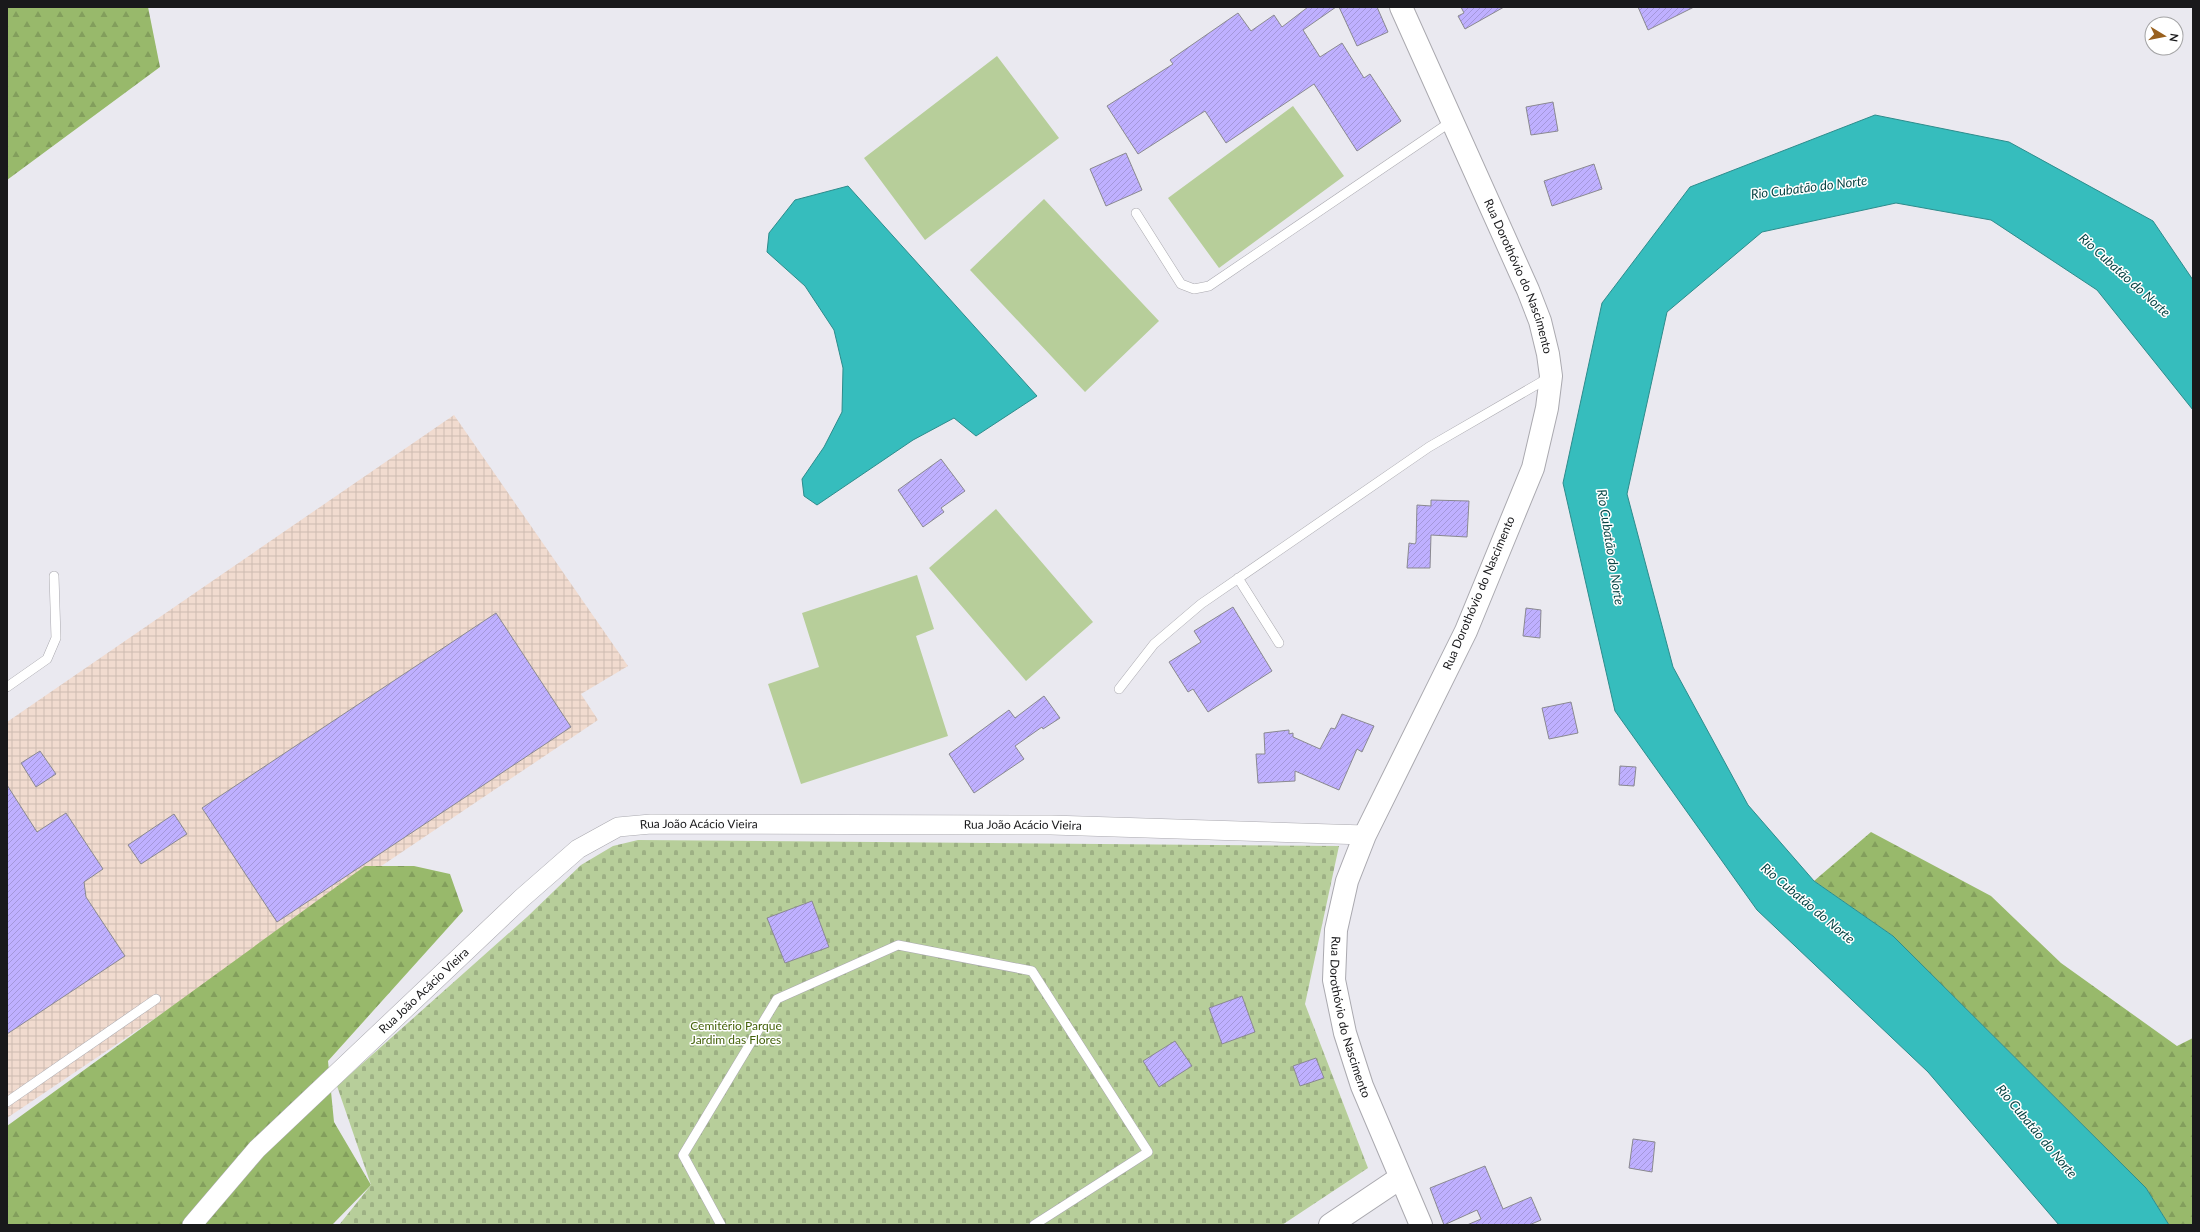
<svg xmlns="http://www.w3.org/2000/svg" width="2200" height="1232" font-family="Lato,sans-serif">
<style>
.industrial{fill:url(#industrial-grid)}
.forest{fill:url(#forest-firs)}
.cemetery{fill:url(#cemetery-stones)}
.pitch{fill:#b7ce9a}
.water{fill:#36bdbd;stroke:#2d8c8c}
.building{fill:url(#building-hatch);stroke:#8a8990}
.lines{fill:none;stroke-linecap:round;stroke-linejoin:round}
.service-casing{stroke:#aaa9af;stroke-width:10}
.minor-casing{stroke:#aaa9af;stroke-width:20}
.tertiary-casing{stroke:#aaa9af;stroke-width:24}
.service{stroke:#fff;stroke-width:9}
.minor{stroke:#fff;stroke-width:19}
.tertiary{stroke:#fff;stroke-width:22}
.labels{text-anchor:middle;stroke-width:3;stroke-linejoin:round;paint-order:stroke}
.street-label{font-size:12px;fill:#19191b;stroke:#fff}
.park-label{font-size:12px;fill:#45630c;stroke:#fff}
.water-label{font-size:13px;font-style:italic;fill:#074444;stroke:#fff}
</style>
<defs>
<pattern id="industrial-grid" width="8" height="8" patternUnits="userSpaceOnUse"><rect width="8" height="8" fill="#f1dbcf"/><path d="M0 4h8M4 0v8" fill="none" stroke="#cebbb1"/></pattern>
<pattern id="forest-firs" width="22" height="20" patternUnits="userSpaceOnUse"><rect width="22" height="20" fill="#98b96b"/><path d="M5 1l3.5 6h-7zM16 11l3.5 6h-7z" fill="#829e5c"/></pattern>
<pattern id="cemetery-stones" width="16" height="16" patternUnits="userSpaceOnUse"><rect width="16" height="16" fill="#b7ce9a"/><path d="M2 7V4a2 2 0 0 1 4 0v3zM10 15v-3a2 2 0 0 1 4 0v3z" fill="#9db084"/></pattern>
<pattern id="building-hatch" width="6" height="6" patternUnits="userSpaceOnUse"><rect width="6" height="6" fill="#bfb0ff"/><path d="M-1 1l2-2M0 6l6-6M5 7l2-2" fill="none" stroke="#a497da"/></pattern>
</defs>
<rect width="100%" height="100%" fill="#eae9f0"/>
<!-- industrial -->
<path class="industrial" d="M454 415 628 666 581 694 598 720 7 1118V722Z"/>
<!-- forest -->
<path class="forest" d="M8 7H148L160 67 7 180Z
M1871 832 1991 896 2061 963 2177 1046 2193 1038V1225H2169L2146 1188 1893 936 1814 881Z
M365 866H414L450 874 463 911 328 1061 334 1122 371 1185 332 1225H7V1126Z"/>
<!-- cemetery -->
<path class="cemetery" d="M638 840 1339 846 1305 1004 1368 1168 1282 1225H339L371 1185 337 1086 527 917 581 865 613 846Z"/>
<!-- pitch -->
<path class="pitch" d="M997 56 1059 138 925 240 864 158Z
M1293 106 1344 176 1219 268 1168 198Z
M1044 199 1159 321 1085 392 970 270Z
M996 509 1093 622 1026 681 929 568Z
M917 575 934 629 916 636 948 736 801 784 768 684 819 667 802 613Z"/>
<!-- water -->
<path class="water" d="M1875 115 2009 142 2153 221 2193 280V410L2097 290 1991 220 1896 203 1762 232 1667 312 1627 494 1673 667 1748 805 1814 881 1893 936 2146 1188 2169 1225H2059L1928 1072 1757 910 1615 711 1563 483 1602 303 1690 187Z
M848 186 1037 396 976 436 954 418 913 440 817 505 804 496 802 479 824 447 842 412 843 368 834 330 805 286 767 252 769 233 795 200Z"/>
<!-- building -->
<path class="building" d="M1308 7H1336L1303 30 1320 57 1342 43 1364 78 1370 74 1401 121 1357 151 1314 84 1226 143 1205 111 1138 154 1107 106 1173 64 1170 60 1238 13 1251 31 1274 15 1282 27Z
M1339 7H1377L1388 32 1357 46Z
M1461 7H1504L1465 29 1458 16 1464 13Z
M1638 7H1694L1648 30Z
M1553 102 1558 131 1531 135 1526 107Z
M1126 153 1142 190 1106 206 1090 169Z
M1594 164 1602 189 1552 206 1544 181Z
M941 459 965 491 941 508 944 512 923 527 898 490Z
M1431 500 1469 501 1467 537 1431 535 1430 568H1407L1409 543 1415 544 1416 542 1417 505 1431 506Z
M1233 607 1272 671 1208 712 1193 689 1188 692 1169 662 1201 642 1194 631Z
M1526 608 1541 610 1540 638 1523 636Z
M496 613 571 727 277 922 202 808Z
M1044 696 1060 718 1043 729 1042 727 1015 746 1024 759 974 793 949 754 1009 710 1015 718Z
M1571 702 1578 733 1549 739 1542 708Z
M1342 714 1374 726 1362 752 1357 749 1339 790 1295 771V781L1258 783 1256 754H1265L1264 733 1289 730V734L1293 733V737L1320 749 1331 728 1335 729Z
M40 751 56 774 36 787 21 763Z
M1620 766 1636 767 1634 786 1619 785Z
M7 785 37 832 66 813 103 869 84 882 86 897 125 956 7 1034Z
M174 814 187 834 141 864 128 845Z
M812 901 829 947 785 963 767 918Z
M1242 996 1255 1032 1222 1044 1209 1008Z
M1175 1041 1192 1066 1159 1087 1143 1061Z
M1316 1058 1324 1078 1300 1086 1293 1066Z
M1633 1139 1655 1142 1652 1172 1629 1168Z
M1485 1166 1503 1209 1531 1197 1541 1220 1529 1225H1467L1481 1219 1477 1210 1444 1225 1430 1188Z"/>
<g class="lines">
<!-- service casing -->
<g class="service-casing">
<path id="service" d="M1136 213 1181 284 1194 289 1209 286 1452 121
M1238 578 1279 643
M7 687 47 659 56 638 54 576
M1119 689 1154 644 1201 604 1429 447 1550 377
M7 1102 156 999
M721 1225 683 1155 777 999 898 945 1032 971 1148 1152 1034 1225"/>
</g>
<!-- minor casing -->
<g class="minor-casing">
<g id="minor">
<path id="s1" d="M192 1225 257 1149 522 898 578 849 618 827 651 824 1051 825 1365 835"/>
</g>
</g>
<!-- tertiary casing -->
<g class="tertiary-casing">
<g id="tertiary">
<path id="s2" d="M1401 7 1528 290 1540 321 1548 354 1551 376 1547 408 1533 468 1466 631 1365 835 1347 881 1336 930 1334 980 1345 1033 1362 1086 1421 1225"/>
<path d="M1330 1225 1400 1178"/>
</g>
</g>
<!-- service -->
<use href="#service" class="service"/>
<!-- minor -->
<use href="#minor" class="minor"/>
<!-- tertiary -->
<use href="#tertiary" class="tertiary"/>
</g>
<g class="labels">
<!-- street labels -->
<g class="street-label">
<text dy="4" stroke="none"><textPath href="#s2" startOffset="294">Rua Dorothóvio do Nascimento</textPath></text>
<text transform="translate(1479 593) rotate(-67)" y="4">Rua Dorothóvio do Nascimento</text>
<text dy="4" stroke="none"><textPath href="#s1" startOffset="666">Rua João Acácio Vieira</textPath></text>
<text dy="4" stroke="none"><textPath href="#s1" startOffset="990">Rua João Acácio Vieira</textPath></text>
<text dy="4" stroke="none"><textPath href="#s1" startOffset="330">Rua João Acácio Vieira</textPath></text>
<text dy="4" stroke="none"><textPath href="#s2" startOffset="1086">Rua Dorothóvio do Nascimento</textPath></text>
</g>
<!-- park labels -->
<g class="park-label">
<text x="736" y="1030">Cemitério Parque<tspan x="736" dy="14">Jardim das Flores</tspan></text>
</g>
<!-- water labels -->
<g class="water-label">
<text transform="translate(1809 187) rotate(-7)" y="5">Rio Cubatão do Norte</text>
<text transform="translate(2125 275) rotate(42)" y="5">Rio Cubatão do Norte</text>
<text transform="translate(1611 547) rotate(81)" y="5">Rio Cubatão do Norte</text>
<text transform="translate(1808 903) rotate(40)" y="5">Rio Cubatão do Norte</text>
<text transform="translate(2037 1131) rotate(50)" y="5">Rio Cubatão do Norte</text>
</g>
</g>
<!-- border -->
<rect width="2200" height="1232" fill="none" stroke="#19191b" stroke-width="16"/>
<!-- north arrow -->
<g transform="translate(2164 36) rotate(100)"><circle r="19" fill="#ffffff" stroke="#a3a3a4"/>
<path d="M0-3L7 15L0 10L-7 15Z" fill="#99601d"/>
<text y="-6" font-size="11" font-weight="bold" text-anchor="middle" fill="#19191b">N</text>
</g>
</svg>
